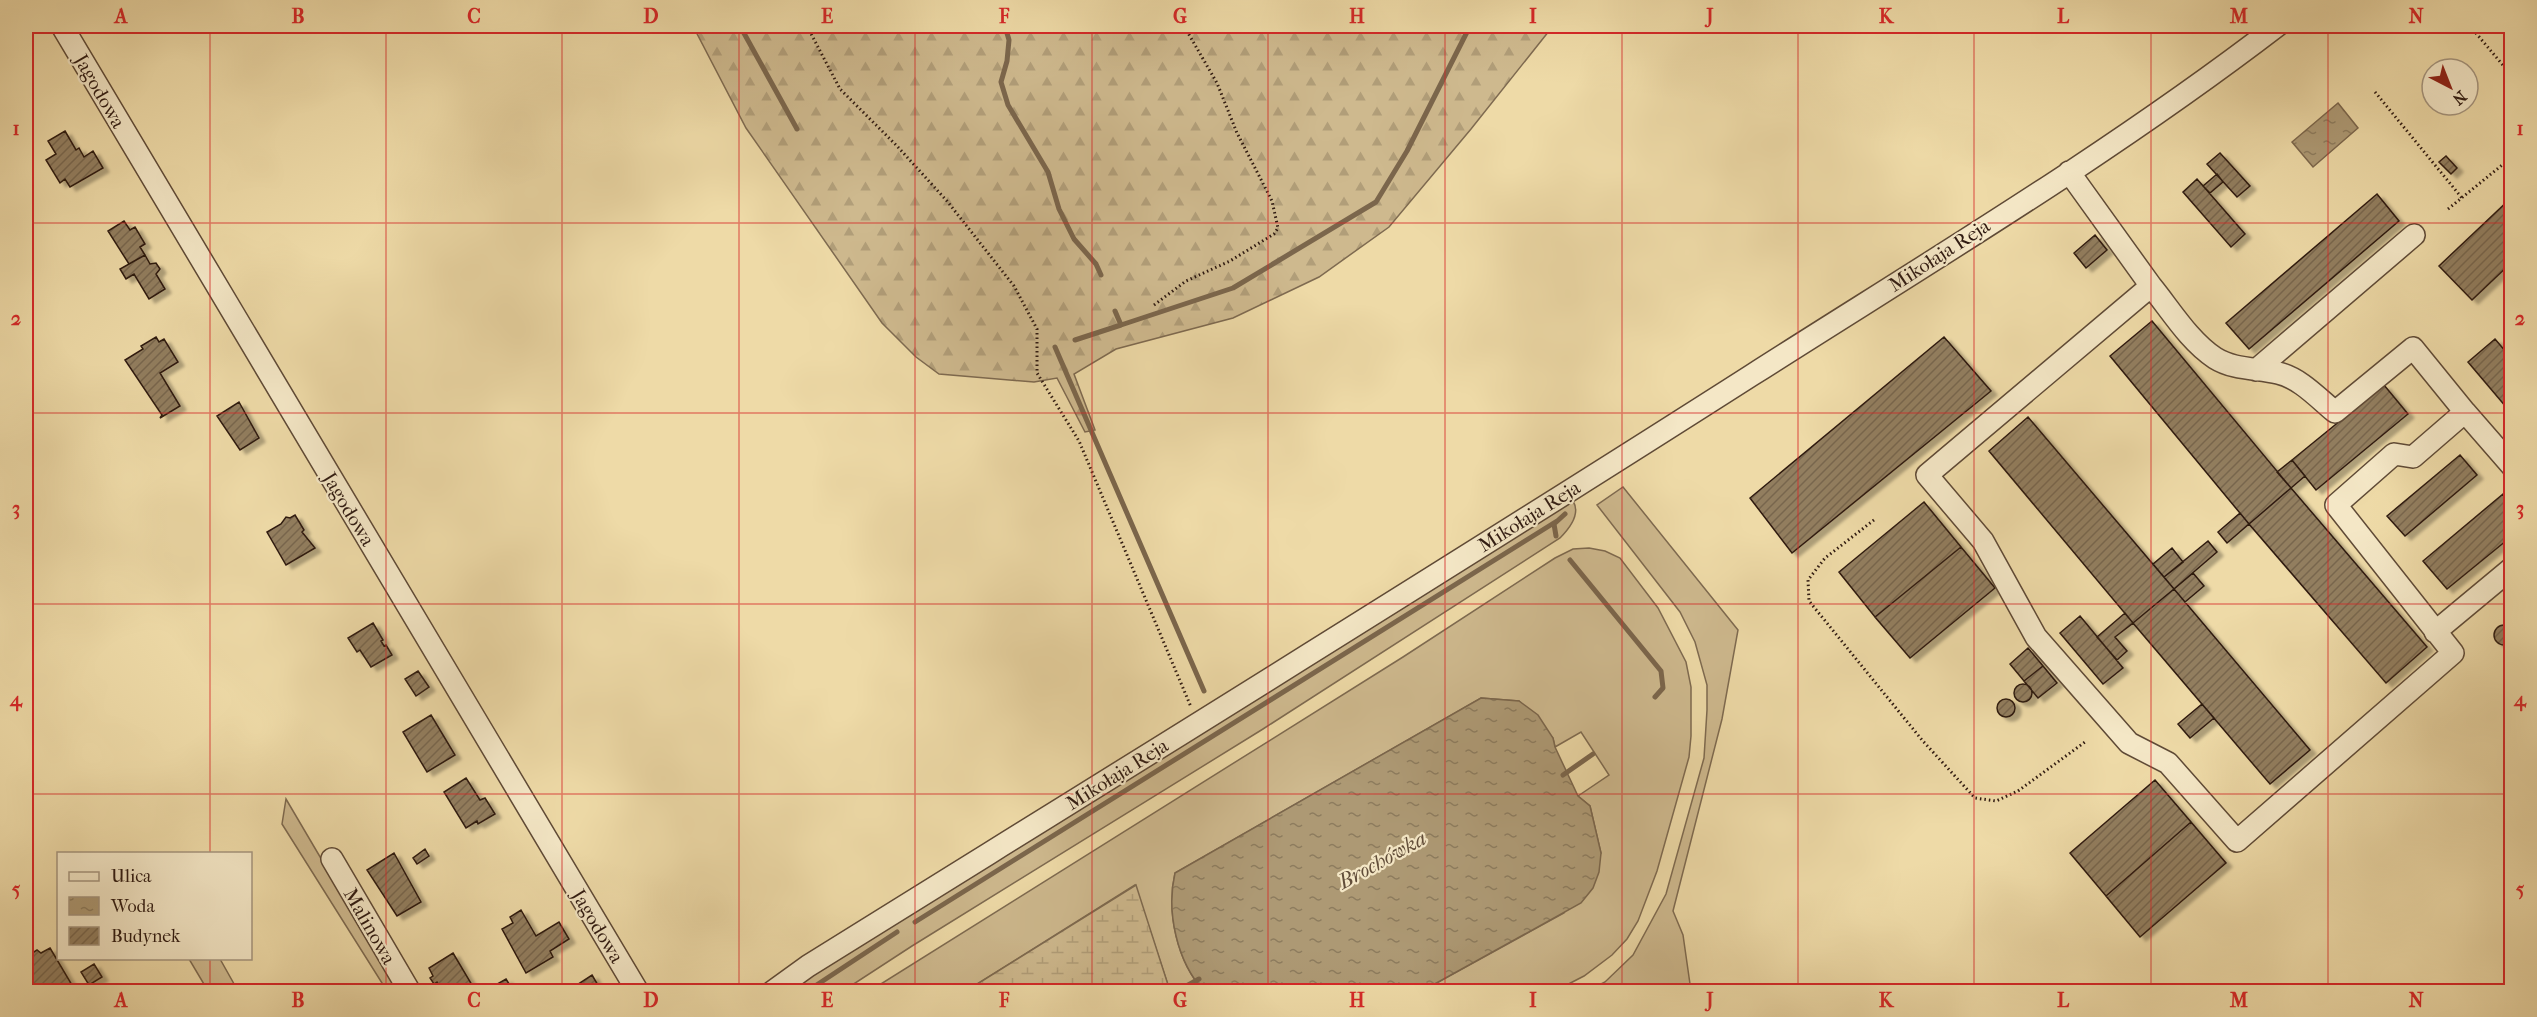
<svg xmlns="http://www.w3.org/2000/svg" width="2537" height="1017" font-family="'IM FELL French Canon',serif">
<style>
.grass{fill:#ceb98e;stroke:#7e6a50;stroke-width:1.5}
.forest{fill:url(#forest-firs);stroke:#7e6a50;stroke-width:1.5}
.wetland{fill:url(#wetland-marsh);stroke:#7e6a50;stroke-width:1.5}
.water{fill:url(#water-ripples);stroke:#7b664c;stroke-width:1.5}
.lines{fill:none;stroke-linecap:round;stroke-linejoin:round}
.stream{stroke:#7b664c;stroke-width:5}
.building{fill:url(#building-hatch);stroke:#2f1a11;stroke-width:1.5;filter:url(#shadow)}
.minor-casing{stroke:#5f4a36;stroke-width:24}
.path{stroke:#2f1a11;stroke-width:3;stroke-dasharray:1.5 3;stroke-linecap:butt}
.minor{stroke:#f4e7c6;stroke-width:21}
.grid{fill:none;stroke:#d62828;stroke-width:1.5;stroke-opacity:0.55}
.labels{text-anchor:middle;stroke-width:4.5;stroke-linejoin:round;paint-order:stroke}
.street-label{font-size:20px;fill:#2f1a11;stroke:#f4e7c6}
.water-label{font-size:21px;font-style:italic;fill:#614d39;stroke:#f4e7c6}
.neatline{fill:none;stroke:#d62828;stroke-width:2}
.grid-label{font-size:20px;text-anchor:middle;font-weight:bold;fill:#d62828}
</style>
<defs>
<pattern id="forest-firs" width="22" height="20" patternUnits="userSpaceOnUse" patternTransform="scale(1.5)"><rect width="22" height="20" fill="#ceb98e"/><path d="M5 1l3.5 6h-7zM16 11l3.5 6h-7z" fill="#b19e79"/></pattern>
<pattern id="wetland-marsh" width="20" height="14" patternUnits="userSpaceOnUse" patternTransform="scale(1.5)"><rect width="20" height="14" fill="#ceb98e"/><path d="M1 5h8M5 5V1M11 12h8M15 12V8" fill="none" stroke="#b19e79"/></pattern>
<pattern id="water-ripples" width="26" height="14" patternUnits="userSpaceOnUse" patternTransform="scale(1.5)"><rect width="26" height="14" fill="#ad9974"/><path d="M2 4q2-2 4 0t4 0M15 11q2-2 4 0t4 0" fill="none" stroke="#8d7c5e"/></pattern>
<pattern id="building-hatch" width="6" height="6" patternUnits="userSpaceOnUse" patternTransform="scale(1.5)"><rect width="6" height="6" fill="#927e5f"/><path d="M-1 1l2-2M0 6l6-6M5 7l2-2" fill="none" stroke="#78664d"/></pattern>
<filter id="shadow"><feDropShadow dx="6" dy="4" stdDeviation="1.5" flood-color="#0004"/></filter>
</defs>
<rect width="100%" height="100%" fill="#eedaa7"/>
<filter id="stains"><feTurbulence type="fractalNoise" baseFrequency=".00333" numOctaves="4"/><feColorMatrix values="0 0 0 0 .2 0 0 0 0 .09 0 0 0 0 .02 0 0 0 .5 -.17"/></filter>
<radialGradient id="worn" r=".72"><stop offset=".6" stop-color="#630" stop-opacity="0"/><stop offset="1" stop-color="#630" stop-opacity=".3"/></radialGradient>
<!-- grass -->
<path class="grass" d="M1623 487 1738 630 1722 719 1673 911 1683 935 1691 991H1587L1605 982 1633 955 1666 894 1704 758 1707 710V685L1695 642 1680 612 1597 505Z
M1573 501C1581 514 1569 529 1560 538L1263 729 912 946 843 991 786 992Z
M1589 548 1605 551 1620 558 1658 608 1686 662 1691 687V736L1689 757 1657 871 1638 921 1627 939 1612 955 1584 976 1555 991H1422L1564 913 1601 853 1590 806 1578 796 1609 775 1581 732 1555 747 1553 738 1519 701 1481 698 1175 873C1166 912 1177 962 1204 991H1170L1135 885 966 991 868 992 1403 657 1555 558 1573 549Z
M286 799 399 991H387L282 824Z
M189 959H220L238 991H208Z"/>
<!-- forest -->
<path class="forest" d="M693 26H1553L1471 129 1389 227 1319 277 1233 318 1116 349 1074 374 1095 430 1085 432 1057 378 1034 382 939 374 916 357 882 323 746 128Z"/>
<!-- wetland -->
<path class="wetland" d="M1136 885 1170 991H966Z"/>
<!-- water -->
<path class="water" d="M2338 103 2358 128 2313 167 2292 142Z
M1481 698 1519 701 1538 715 1553 738 1555 747 1578 796 1590 806 1601 853 1599 872 1593 888 1581 903 1422 991H1204C1177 962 1166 912 1175 873Z"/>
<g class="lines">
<!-- stream -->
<path class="stream" d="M740 26 797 129
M1005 26 1009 40 1007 61 1001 82 1008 105 1048 172 1059 209 1074 239 1096 264 1101 275
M1121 325 1233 288 1376 202 1407 151 1470 26
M1075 340 1121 325 1115 311
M1055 347 1204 691
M1556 536 1554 524 1565 514
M1570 560 1661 671 1663 688 1655 697
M1563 775 1593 754
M915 922 1557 521
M1181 989 1199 979
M806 992 897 932"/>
</g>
<!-- building -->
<path class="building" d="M65 131 76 150 79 148 84 157 93 151 103 168 70 187 65 179 60 183 46 160 56 154 48 141Z
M2220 153 2250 186 2237 197 2207 164Z
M2446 156 2457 168 2451 174 2439 162Z
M2217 174 2223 182 2210 193 2203 186Z
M2197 179 2245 234 2231 247 2183 192Z
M2377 194 2399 221 2249 349 2226 323Z
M2512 197V262L2472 300 2439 266Z
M124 221 130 230 135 227 145 244 140 247 145 255 129 264 108 231Z
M2095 235 2107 250 2086 268 2074 253Z
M145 255 150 264 156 263 160 269 156 274 165 289 149 299 134 274 126 279 120 269Z
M2152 321 2291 488 2249 524 2110 356Z
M156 337 159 342 164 339 178 362 160 373 180 406 160 418 162 415 125 360 143 349 141 346Z
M1944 337 1991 391 1792 553 1750 498Z
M2495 339 2512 359V414L2468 362Z
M2384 385 2408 414 2316 490 2292 460Z
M239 402 259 438 240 450 217 416Z
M2028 417 2174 589 2133 623 1989 451Z
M2460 455 2477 475 2405 536 2387 516Z
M2292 460 2305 476 2291 488 2277 472Z
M2291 488 2427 647 2386 683 2249 524Z
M2503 494 2512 505V536L2447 589 2423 561Z
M1924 502 1961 547 1875 617 1839 572Z
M2240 513 2249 524 2227 543 2218 532Z
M295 515 304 530 302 532 315 548 286 565 267 532 281 524 286 517 290 518Z
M2208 541 2217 552 2174 589 2164 577Z
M1961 547 1995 588 1910 658 1875 617Z
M2172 548 2183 562 2164 577 2153 564Z
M2193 573 2204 586 2185 602 2174 589Z
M2174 589 2310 750 2270 784 2133 623Z
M2125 613 2133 623 2115 637 2127 651 2117 660 2097 637Z
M2080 616 2123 668 2103 684 2060 633Z
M373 623 383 640 381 641 384 646 386 645 392 655 371 667 360 650 357 652 348 638Z
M2494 635a10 10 0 1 1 20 0a10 10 0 1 1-20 0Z
M2028 648 2043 666 2024 681 2010 664Z
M2043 666 2057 683 2038 698 2024 681Z
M418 671 429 687 416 696 405 679Z
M2014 693a9 9 0 1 1 18 0a9 9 0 1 1-18 0Z
M1997 708a9 9 0 1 1 18 0a9 9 0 1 1-18 0Z
M2202 704 2214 718 2190 738 2178 724Z
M431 715 455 755 427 772 403 732Z
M466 778 480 800 485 798 495 814 478 824 477 821 466 828 444 792Z
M2155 780 2191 822 2106 896 2070 853Z
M2191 822 2226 863 2140 937 2106 896Z
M425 849 429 856 417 864 413 858Z
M394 853 421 902 397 916 367 870Z
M521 910 536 936 559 922 569 939 550 951 553 957 526 973 502 929 513 923 510 917Z
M50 948 72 985 62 992H26L34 986 26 972V963L30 960 29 955 37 950 41 953Z
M453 953 475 990 442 992 437 982 434 984 430 978 433 976 429 968Z
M94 964 102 977 89 985 81 972Z
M592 975 602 992H566Z
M506 979 514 992H495L492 987Z"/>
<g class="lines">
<!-- minor casing -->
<g class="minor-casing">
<path id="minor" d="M62 26 638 992
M2069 172 2151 286
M2256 370 2414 235
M2465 412 2413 348 2335 412C2318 398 2300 378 2278 373 2258 368 2234 370 2215 358 2189 341 2170 309 2151 286L1927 475 1983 541 2036 637 2129 743 2168 763 2237 841 2453 653 2336 505 2394 454 2413 457 2465 412 2512 466
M2435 632 2512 568
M332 859 410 992
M772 992 808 966C1123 770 1439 575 1752 375 1929 262 2110 154 2277 26"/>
</g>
<!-- path -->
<path class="path" d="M807 26 840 89 897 146 947 201 1014 286 1037 329V373L1079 441 1191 707
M2470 26 2512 76
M2296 32 2304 26
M2375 92 2462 198
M2448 209 2512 157
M1154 305 1186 281 1230 261 1274 234 1278 228 1272 201 1237 133 1217 83 1184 26
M1874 520 1825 558 1808 580 1809 601 1922 740 1975 798 1996 801 2018 791 2085 742"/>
<!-- minor -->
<use href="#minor" class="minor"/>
</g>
<!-- grid -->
<path class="grid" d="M210 26V854M386 26V992M562 26V992M739 26V992M915 26V992M1092 26V992M1268 26V992M1445 26V992M1622 26V992M1798 26V992M1974 26V992M2151 26V992M2328 26V992M26 223H2512M26 413H2512M26 604H2512M26 794H2512M210 958V992"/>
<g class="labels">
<!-- street labels -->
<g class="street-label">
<text transform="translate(100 91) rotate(60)" y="7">Jagodowa</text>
<text transform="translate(1939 255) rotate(-33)" y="7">Mikołaja Reja</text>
<text transform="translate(349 509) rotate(59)" y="7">Jagodowa</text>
<text transform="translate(1529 516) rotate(-32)" y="7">Mikołaja Reja</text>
<text transform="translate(1117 774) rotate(-32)" y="7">Mikołaja Reja</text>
<text transform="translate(370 926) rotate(60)" y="7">Malinowa</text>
<text transform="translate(598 926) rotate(59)" y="7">Jagodowa</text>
</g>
<!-- water labels -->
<g class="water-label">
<text transform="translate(1382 860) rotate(-29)" y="7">Brochówka</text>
</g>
</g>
<!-- margin -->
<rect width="2537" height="1017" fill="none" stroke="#eedaa7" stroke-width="66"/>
<!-- legend -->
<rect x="57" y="852" width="195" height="108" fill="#f4e7c6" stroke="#a5957e" stroke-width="1.5"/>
<rect x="69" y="872" width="30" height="9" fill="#f4e7c6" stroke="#a5957e" stroke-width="1.5"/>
<text x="111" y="882" font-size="18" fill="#2f1a11">Ulica</text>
<rect x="69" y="897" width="30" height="18" fill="url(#water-ripples)" stroke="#a5957e" stroke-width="1.5"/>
<text x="111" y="912" font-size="18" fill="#2f1a11">Woda</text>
<rect x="69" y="927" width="30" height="18" fill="url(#building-hatch)" stroke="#a5957e" stroke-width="1.5"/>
<text x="111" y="942" font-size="18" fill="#2f1a11">Budynek</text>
<!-- north arrow -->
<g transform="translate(2450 87) rotate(138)"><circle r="28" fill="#f4e7c6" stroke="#a5957e" stroke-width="1.5"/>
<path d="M0-4.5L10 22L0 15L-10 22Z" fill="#8f2418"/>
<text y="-9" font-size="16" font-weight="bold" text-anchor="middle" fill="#2f1a11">N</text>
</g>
<rect x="33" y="33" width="2471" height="951" class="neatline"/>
<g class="grid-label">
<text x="121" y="23">A</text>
<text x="298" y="23">B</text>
<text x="474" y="23">C</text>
<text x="651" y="23">D</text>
<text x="827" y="23">E</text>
<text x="1004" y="23">F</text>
<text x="1180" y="23">G</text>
<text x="1357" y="23">H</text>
<text x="1533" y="23">I</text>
<text x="1710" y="23">J</text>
<text x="1886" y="23">K</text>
<text x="2063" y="23">L</text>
<text x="2239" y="23">M</text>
<text x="2416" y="23">N</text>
<text x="16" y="135">1</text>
<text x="2520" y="135">1</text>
<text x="16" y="325">2</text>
<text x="2520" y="325">2</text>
<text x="16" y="515">3</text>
<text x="2520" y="515">3</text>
<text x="16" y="706">4</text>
<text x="2520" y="706">4</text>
<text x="16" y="896">5</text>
<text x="2520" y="896">5</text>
<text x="121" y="1007">A</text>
<text x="298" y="1007">B</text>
<text x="474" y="1007">C</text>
<text x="651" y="1007">D</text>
<text x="827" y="1007">E</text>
<text x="1004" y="1007">F</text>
<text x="1180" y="1007">G</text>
<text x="1357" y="1007">H</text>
<text x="1533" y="1007">I</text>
<text x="1710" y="1007">J</text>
<text x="1886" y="1007">K</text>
<text x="2063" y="1007">L</text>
<text x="2239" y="1007">M</text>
<text x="2416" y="1007">N</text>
</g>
<rect width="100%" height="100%" filter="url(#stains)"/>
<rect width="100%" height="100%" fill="url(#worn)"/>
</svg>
